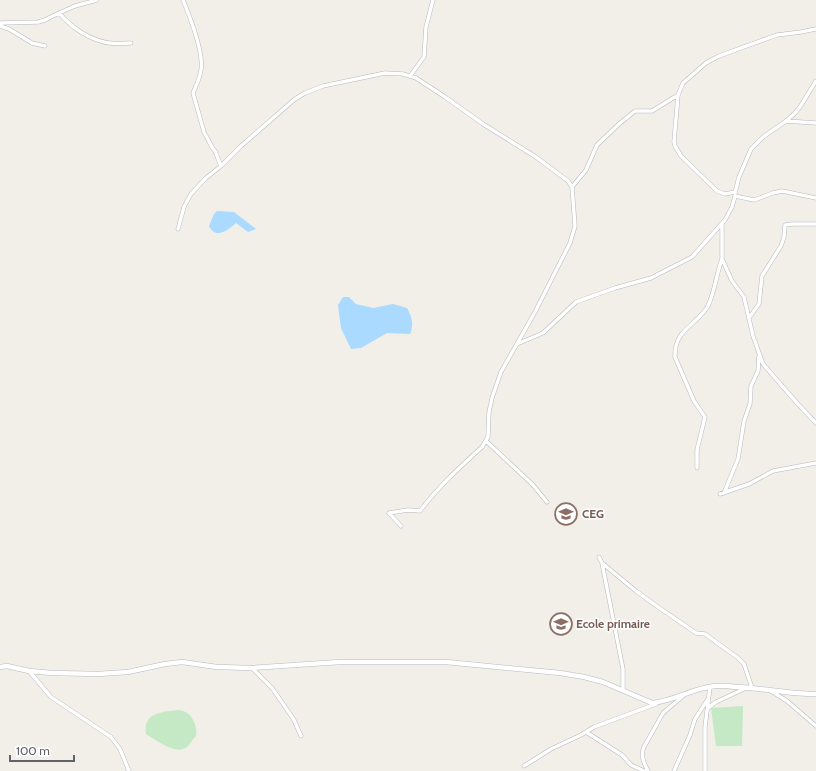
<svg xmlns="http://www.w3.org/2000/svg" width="816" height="771" font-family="Cabin,sans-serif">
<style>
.green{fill:#c5e8c5}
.water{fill:#aadaff}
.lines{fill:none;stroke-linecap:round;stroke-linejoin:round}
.street-casing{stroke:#b5b8bc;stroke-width:4.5}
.secondary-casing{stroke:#b6babf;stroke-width:5.5}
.street{stroke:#fff;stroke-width:3.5}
.secondary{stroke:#fff;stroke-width:4.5}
.labels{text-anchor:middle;stroke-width:3;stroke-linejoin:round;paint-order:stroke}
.education-label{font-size:12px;font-weight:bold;fill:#785e54;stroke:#fff;text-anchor:start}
</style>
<rect width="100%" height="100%" fill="#f1efe8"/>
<!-- green -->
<path class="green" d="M743 706 742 746H716L711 708Z
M179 710C191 711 198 725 196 736 191 740 190 747 183 749 174 753 154 739 146 734 143 712 162 712 179 710Z"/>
<!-- water -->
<path class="water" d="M217 211 234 212 256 229 248 232 236 223C228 230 216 240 209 226L214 214Z
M343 297H349L356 304 373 308 393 304 407 308C412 317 414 325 410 334L387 333 361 348 351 349 341 328 338 305Z"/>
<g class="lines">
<!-- street casing -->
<g class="street-casing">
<path id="street" d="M183 0C190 17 204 52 201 70 200 78 196 86 193 93L204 132 212 147 215 151 221 166
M59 13C71 27 89 40 109 43 116 44 123 43 131 43
M0 23 38 22 45 20 59 13 75 6 97 0
M0 26 9 29 32 43 45 46
M410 76 424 57 426 27 433 0
M786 121 816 123
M572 187 586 170 597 145 619 124 635 111H652L678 95
M735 192 725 194 717 191 681 156 675 146 674 142 678 95 683 83 706 63 719 56 777 35 801 32 816 29
M735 193 739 177 751 149 763 137 786 121 794 114 800 107 816 81
M722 224V259L732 281 744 297 753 336 763 364 797 403 816 423
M178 229 184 207 191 194 206 178 221 166 241 146 295 99 305 93 323 86 385 73 403 74 416 78 445 97 483 124 536 157 568 181 572 187 575 226 570 243 535 312 501 372 492 398 489 412 488 437 482 447C460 467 438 487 420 511L408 510 389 513
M749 318 759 304 762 276 781 246 784 237 785 225 793 224H816
M517 344 543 333 576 302 615 288 651 278 692 257 725 220 732 207 735 196 754 200 773 193 782 191 816 198
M486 441 533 485 547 502
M697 468V450L705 417 694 401 675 357C674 331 693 327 706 309 714 298 716 274 722 259
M724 493 738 459 744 421 750 404 751 386 758 371 759 356
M720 494 749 484 773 471 816 463
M389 513 401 526
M599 557 602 563 623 669V690
M602 563 636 591 658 607 696 633 705 634 738 658 744 664 752 688
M252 668 272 688 288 711 294 720 301 736
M29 671 51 697 111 737 120 749 129 771
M771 691 787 701 816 726
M708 708 716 702 746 688
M586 732 622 755 631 765 644 771
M524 766 551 749 581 735 594 727 656 704
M648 771C644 763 640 756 644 747L663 713 683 696
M674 771 690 735 695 719 708 699
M705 771V727L710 687"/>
</g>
<!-- secondary casing -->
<g class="secondary-casing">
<path id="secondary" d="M0 667 7 666 29 671 52 673 98 674 128 672 165 664 182 662 217 667 252 668 340 662H446L560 673 584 677 603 682 652 703C674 701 693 688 715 686 722 685 729 686 736 687 763 688 789 694 816 694"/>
</g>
<!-- street -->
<use href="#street" class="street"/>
<!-- secondary -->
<use href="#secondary" class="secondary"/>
</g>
<!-- icons -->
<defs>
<g id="school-ring" transform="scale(1.15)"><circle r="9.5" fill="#fff" stroke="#8d6e63" stroke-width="1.5"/><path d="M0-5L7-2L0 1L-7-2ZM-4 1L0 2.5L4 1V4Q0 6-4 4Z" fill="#8d6e63"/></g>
</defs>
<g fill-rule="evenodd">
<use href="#school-ring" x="566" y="514"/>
<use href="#school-ring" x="561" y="624"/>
</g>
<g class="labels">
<!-- education labels -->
<g class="education-label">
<text x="582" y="518">CEG</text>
<text x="576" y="628">Ecole primaire</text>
</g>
</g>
<!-- scale -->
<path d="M10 755v6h64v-6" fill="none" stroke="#5f6368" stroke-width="2"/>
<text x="16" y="755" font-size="12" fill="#5f6368" stroke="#ffffff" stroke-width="3" paint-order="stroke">100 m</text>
</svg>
